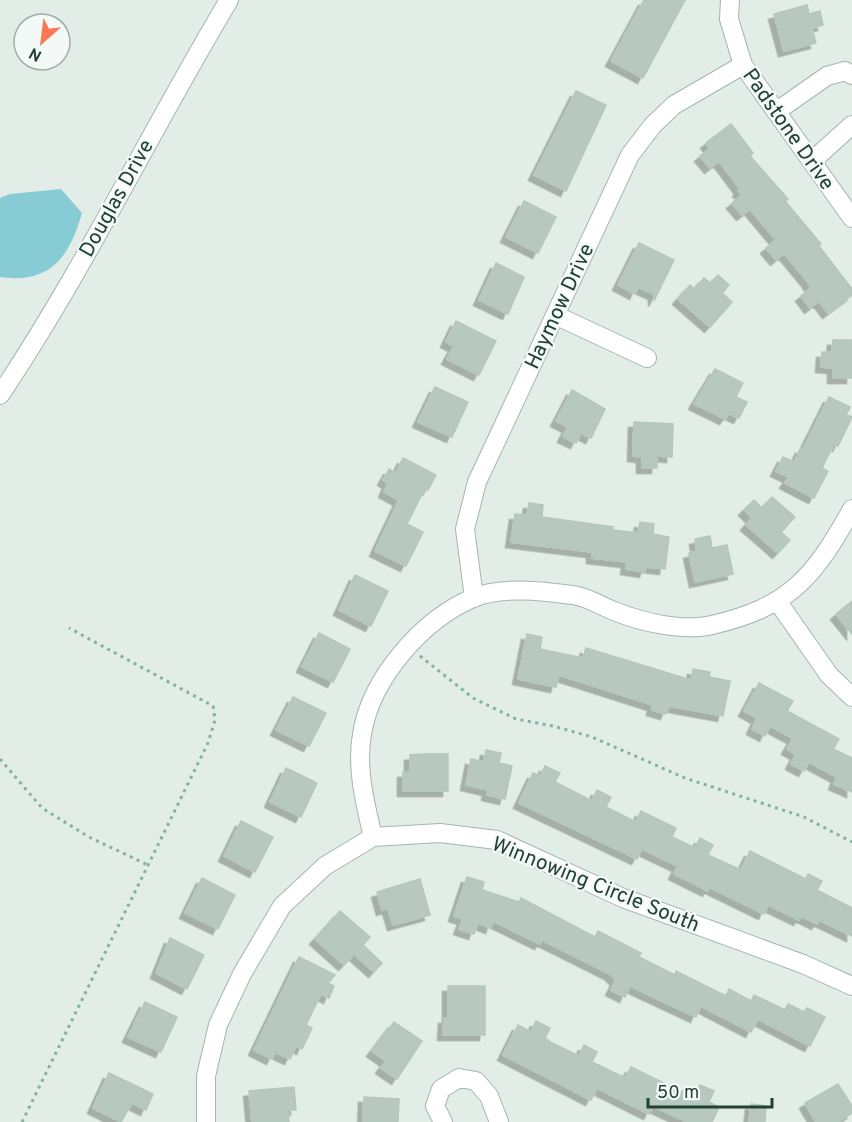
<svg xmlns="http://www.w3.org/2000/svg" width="852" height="1122" font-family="Overpass,sans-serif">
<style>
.water{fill:#87ccd5}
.building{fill:#b7c8c1;stroke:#b4c7bf;stroke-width:1.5;filter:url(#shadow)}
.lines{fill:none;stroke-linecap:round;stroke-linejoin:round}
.minor-casing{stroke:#a4b6af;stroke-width:20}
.path{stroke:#81b3a1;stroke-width:3;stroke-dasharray:3 4.5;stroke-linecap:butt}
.minor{stroke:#fff;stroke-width:18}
.labels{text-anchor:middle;stroke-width:4.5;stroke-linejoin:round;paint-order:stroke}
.street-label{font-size:21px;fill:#214036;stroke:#f3f9f6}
</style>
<defs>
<filter id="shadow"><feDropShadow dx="-5.5" dy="5.5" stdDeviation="0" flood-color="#0004"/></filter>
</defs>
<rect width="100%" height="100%" fill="#e2ede8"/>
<!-- water -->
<path class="water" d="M61 189 82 213C69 258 50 284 0 277V198L10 194Z"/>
<!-- building -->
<path class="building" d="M644 0H685L643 78 611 61Z
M807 5 809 14 820 11 823 25 812 28 816 43 784 51 774 14Z
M576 91 606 105 566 191 534 175Z
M731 124 753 153 750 156 788 199 785 201 821 244 819 246 852 289V295L828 313 819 301 810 308 801 296 811 288 808 282 784 253 776 260 766 248 776 240 750 209 742 215 732 203 742 195 738 191 740 189 719 161 710 168 700 156 710 148 706 143Z
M524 201 556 217 538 253 506 237Z
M639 243 674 260 654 301V294L638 287 635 294 618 285Z
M496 263 524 277 508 314 479 300Z
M718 275 729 285 722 293 732 302 710 327 678 299 690 285 694 289 704 278 710 283Z
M456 321 496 341 479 375 447 359 454 346 446 342Z
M833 340H852V378H833V368L821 367 822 352H832Z
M715 369 743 383 736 397 747 402 739 418 729 413 725 419 694 404Z
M435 387 468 402 452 437 418 422Z
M572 390 605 409 591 438 581 433 576 443 563 437 568 427 556 421Z
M829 397 850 407 846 415 852 417 838 446 834 444 822 468 828 471 814 498 785 483 789 477 776 471 783 457 794 462 801 448 803 449Z
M634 422 673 424 672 457 657 456V468H642V457L633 456Z
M403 458 436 475 428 490 425 488 407 524 423 532 406 566 375 551 399 500 384 492 388 483 383 480 389 469 396 473Z
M772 497 795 517 781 532 790 540 778 553 746 525 752 518 744 510 754 500 762 508Z
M529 503 543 505 542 517 613 527V530L638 533 640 522 654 524 653 534 669 537 665 569 646 567 645 572 626 569 627 562 592 558V552L511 542 515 514 527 515Z
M710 536 712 548 727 545 733 574 695 582 689 553 697 551 695 539Z
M355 575 388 591 371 626 339 610Z
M852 601V634L836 614Z
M319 633 350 649 333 682 302 667Z
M527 634 542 637 540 649 583 658 586 648 691 680 693 669 710 672 709 677 730 681 723 716 669 706 666 714 652 710 653 705 559 675 556 687 518 679Z
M759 683 793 701 787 711 839 739 833 749 852 758V792L834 784 837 777 809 762 804 771 791 764 796 754 787 749 793 738 770 726 765 736 752 729 757 718 744 711Z
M293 697 326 713 309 746 276 730Z
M486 750 501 753 499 763 512 766 505 799 487 795 488 790 466 785 471 759 484 762Z
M423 754H448V791H403V772H410V755Z
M545 766 560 773 555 782 592 801 597 790 611 797 606 807 636 822 641 811 676 828 672 837 695 848 700 838 713 845 708 855 741 870 750 851 806 879 808 874 822 881 817 890 852 908V936L819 920 817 924 801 916 799 920 768 905 764 914 709 887 708 891 674 874 678 866 642 849 637 859 519 803 533 773 540 776Z
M286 768 317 783 301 817 270 802Z
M241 821 273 837 255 872 224 856Z
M467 877 484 882 482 890 519 902 521 898 595 937 598 931 641 953 639 957 675 975 676 971 726 996 729 989 751 1001 754 995 785 1010 788 1004 804 1012 807 1008 825 1017 810 1046 758 1019 751 1032 701 1006 696 1017 630 986 625 997 611 990 616 980 610 974 542 940 540 944 493 921 491 928 478 923 474 934 459 929 463 919 454 916Z
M202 878 235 895 218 929 185 913Z
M420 879 430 915 393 925 388 908 382 910 377 892Z
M340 911 370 937 363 945 382 963 374 972 354 954 344 965 315 939Z
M170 938 204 955 187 989 156 973Z
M299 957 335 975 328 983 334 986 329 998 321 994 306 1025 312 1028 302 1049 296 1046 290 1059 275 1052 272 1059 254 1050Z
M448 986H485V1035H443L444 1018H448Z
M145 1002 177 1017 161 1052 128 1037Z
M536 1021 550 1028 545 1038 552 1043 579 1056 584 1045 597 1052 592 1062 625 1078 631 1067 682 1092 683 1090 695 1096 700 1085 714 1091 709 1102 719 1107 712 1122H687L653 1106 649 1114 597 1088 591 1100 503 1055 518 1025 531 1032Z
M394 1022 422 1041 397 1079 381 1068 386 1061 372 1051Z
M109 1073 153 1094 146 1110 132 1103 121 1122 93 1108Z
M838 1084 852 1106V1113L838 1122H816L805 1103Z
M294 1087 296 1110H288L289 1122H252L249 1091Z
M364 1097 399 1099 398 1122H363Z
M751 1104 766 1106 765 1122H749Z"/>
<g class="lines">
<!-- minor casing -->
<g class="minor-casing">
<path id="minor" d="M730 0 729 19 743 65 852 218
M777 111 827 76 845 71 852 75
M812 161 852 125
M555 315 647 358
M0 395C85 268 151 130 229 0
M474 598 465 529 477 482 630 155 653 125 674 105 743 65
M778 602 829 675 852 697
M373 837C365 803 356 768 362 734 371 678 422 620 473 598 502 586 542 591 572 595 586 596 601 606 614 611 641 622 683 632 712 625 790 607 814 577 852 509
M206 1122V1076L218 1025 242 974 282 906 325 866 373 837 440 833 497 840 623 898 803 964 852 986
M443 1122 435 1106 441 1089 459 1078 476 1081 489 1096 499 1122"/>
</g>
<!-- path -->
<path class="path" d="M420 656 473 698 516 719 553 726 592 737 685 778 804 817 852 842
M0 759 42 808 89 837 148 865
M22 1122 208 743 215 720 213 706 69 628"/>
<!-- minor -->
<use href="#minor" class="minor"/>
</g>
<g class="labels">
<!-- street labels -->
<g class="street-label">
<text transform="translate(789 129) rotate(55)" y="7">Padstone Drive</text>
<text transform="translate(116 198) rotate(-61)" y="7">Douglas Drive</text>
<text transform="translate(559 306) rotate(-65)" y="7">Haymow Drive</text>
<text transform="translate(596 884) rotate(22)" y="7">Winnowing Circle South</text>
</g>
</g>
<!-- north arrow -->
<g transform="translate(42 42) rotate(208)"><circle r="28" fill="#f3f9f6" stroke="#9fafa9" stroke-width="1.5"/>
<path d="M0-4.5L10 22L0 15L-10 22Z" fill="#fa7754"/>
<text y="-9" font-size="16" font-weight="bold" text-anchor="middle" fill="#214036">N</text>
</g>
<!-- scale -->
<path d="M648 1098v9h124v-9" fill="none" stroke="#214036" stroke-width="3"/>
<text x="657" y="1098" font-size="18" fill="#214036" stroke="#f3f9f6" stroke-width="4.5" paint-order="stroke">50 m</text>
</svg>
